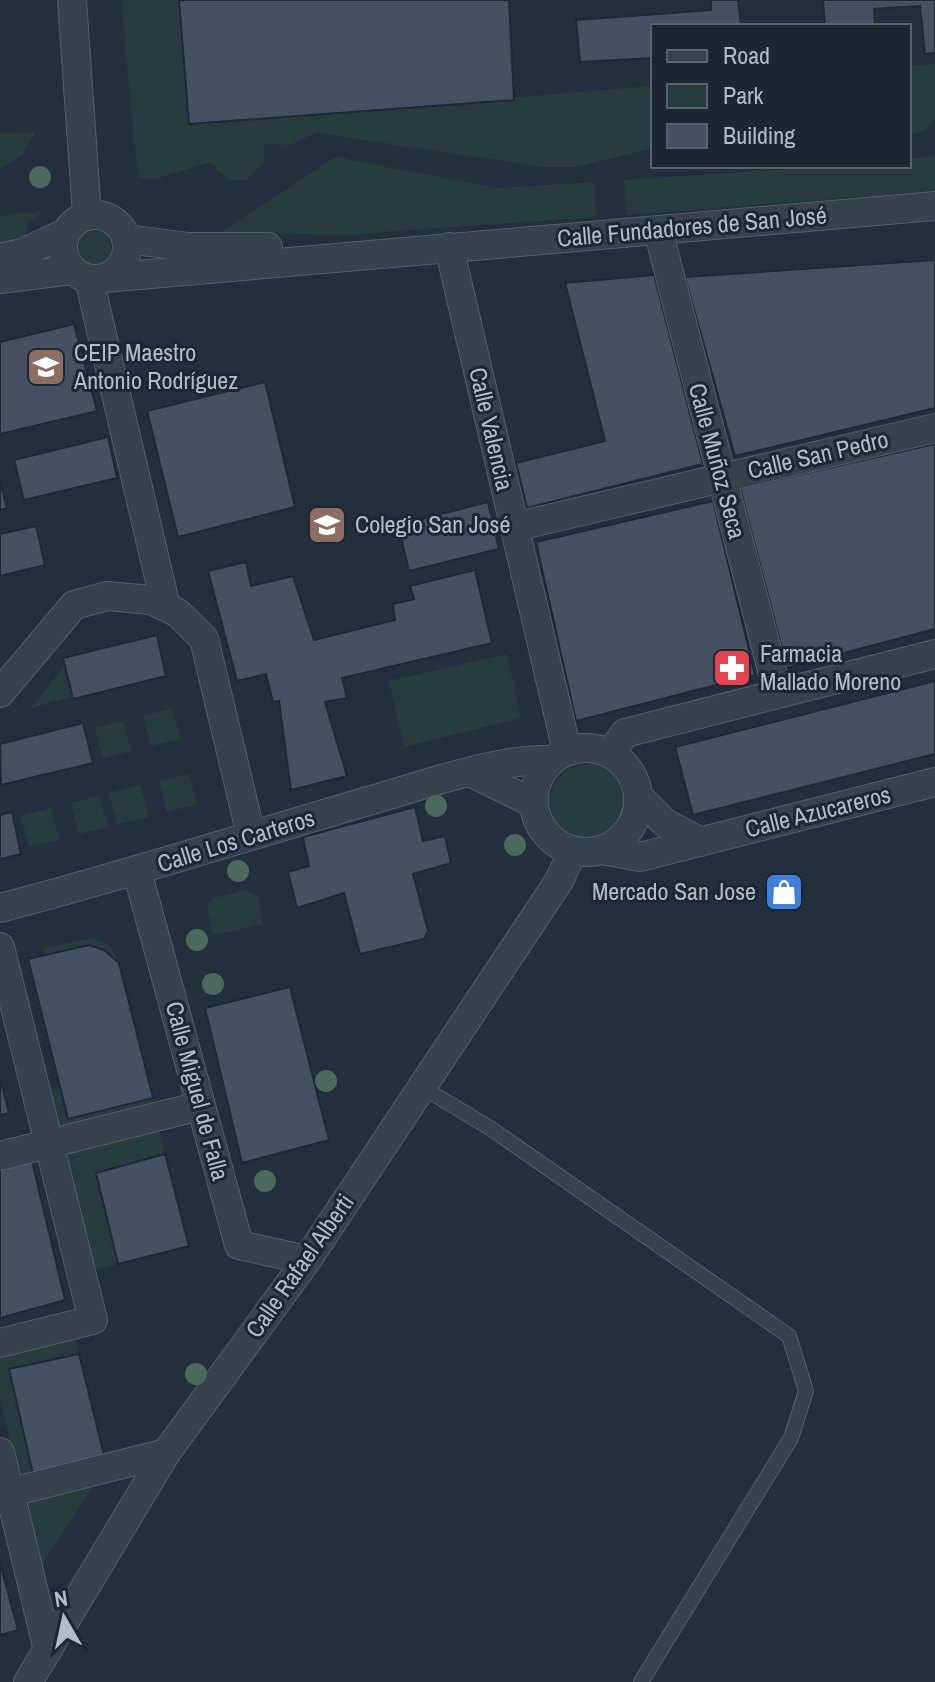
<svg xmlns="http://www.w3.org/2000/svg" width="935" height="1682" font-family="'Archivo Narrow',sans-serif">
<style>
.green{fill:#263c3f}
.building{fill:#455162;stroke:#1f2835;stroke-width:2}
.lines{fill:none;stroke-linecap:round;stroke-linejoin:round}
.lane-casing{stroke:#565f6c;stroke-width:16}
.street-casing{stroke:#565f6c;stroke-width:30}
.lane{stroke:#38414e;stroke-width:14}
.street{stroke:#38414e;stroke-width:28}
.tree{fill:#4b6a5d}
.labels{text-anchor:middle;stroke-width:6;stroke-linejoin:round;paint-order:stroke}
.street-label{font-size:24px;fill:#b4bcc9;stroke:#1d2633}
.poi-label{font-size:24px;fill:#b4bcc9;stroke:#1d2633;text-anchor:start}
</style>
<rect width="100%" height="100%" fill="#242f3e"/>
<!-- green -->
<path class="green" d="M121 0H179L189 124 653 86V148L576 167H543L318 133 289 145 264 144V162L247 180H229L210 162 156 179 138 178Z
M935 64V119L924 131 909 136V66Z
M36 132 22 154 0 170V134Z
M935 156V191L626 215 624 180 832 166H909V159Z
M336 157 497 188 594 182 596 217 341 235 222 232Z
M42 212 26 225 27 242 0 246V216Z
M75 248a18 18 0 1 1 36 0a18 18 0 1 1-36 0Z
M507 654 521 718 404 747 389 681Z
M65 665 73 696 31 708Z
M172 708 181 739 151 746 143 716Z
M123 721 131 751 103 758 95 728Z
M550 802a38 38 0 1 1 76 0a38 38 0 1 1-76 0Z
M189 774 197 804 167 812 159 781Z
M140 785 149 817 117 824 109 793Z
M99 796 108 827 79 834 71 803Z
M51 808 59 840 29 846 21 816Z
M246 890 258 897 263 924 213 935 207 908 213 898Z
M91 938 110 945 119 963C90 938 79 947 45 956L43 948Z
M60 1087 68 1119 153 1098 157 1110 57 1134 48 1090Z
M157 1125 165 1154 118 1264 92 1271 62 1150Z
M75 1338 79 1354 9 1370 33 1474 19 1478 0 1399V1356Z
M97 1481 39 1569 24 1500Z"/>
<!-- building -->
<path class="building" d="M179 0H509L514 100 189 124Z
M711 0H738L741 26H653V58L580 62 576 20 711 10Z
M823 0H935V53L925 54 920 6 874 9 875 26H825Z
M935 260V408L735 456 685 277Z
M654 275 703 464 527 508 516 463 605 441 565 283Z
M74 324 97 411 0 434V342Z
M265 382 295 507 178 537 147 411Z
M108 437 117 478 24 500 14 460Z
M935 444V629L787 668 740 488Z
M0 481 7 508 0 510Z
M713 501 755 675 576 721 536 542Z
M488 502 499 549 409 571 398 525Z
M36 526 45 565 0 576V534Z
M246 562 251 586 293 576 314 640 395 620 393 604 414 599 410 586 475 570 492 643 342 678 347 698 325 702 347 776 291 790 279 701 273 702 266 674 237 681 208 571Z
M157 635 166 676 73 699 63 658Z
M935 681V754L693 815 675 747Z
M83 723 93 763 1 785 0 744Z
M415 807 423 841 445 836 451 863 413 874 428 931 424 939 360 954 344 893 297 908 288 872 309 866 303 837Z
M12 812 21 854 0 859V815Z
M89 945 104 950 119 963 153 1098 68 1119 28 959Z
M290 987 329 1140 242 1163 205 1008Z
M0 1078 9 1113 0 1115Z
M165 1154 189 1246 118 1264 96 1173Z
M32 1161 65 1300 0 1318V1169Z
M79 1354 104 1455 33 1474 9 1369Z
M0 1562 18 1630 0 1635Z"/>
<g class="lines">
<!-- lane casing -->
<g class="lane-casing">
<path id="lane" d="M422 1087 490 1128 789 1336 806 1391 791 1438 641 1682"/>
</g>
<!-- street casing -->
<g class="street-casing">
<path id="street" d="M72 0 87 215
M63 247a32 32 0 1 1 64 0a32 32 0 1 1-64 0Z
M658 230 778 693
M127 239 188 247H268
M449 247 567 751
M0 258 22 253 65 233
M104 278 935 206
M0 279 72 270
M89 279 166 607
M514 527 935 428
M0 693 74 605 107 596 151 600 178 613 204 639 251 835
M534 800a52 52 0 1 1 104 0a52 52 0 1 1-104 0Z
M611 753 625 733 935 654
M472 773 533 803
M639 797 665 823 701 842
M602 850 640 857 935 782
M137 871 239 1245 307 1260
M0 908C124 876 245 837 368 801 422 786 496 758 551 760
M0 947 93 1320 0 1343
M0 1156 200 1106
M0 1452 48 1650
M0 1495 166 1453
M28 1682 166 1453 307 1260 559 881 573 851"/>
</g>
<!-- lane -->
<use href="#lane" class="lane"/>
<!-- street -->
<use href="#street" class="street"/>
</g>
<!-- trees -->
<g class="tree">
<circle cx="40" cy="177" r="11"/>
<circle cx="436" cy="806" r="11"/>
<circle cx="515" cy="845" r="11"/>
<circle cx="238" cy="871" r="11"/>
<circle cx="197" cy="940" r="11"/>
<circle cx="213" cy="984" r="11"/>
<circle cx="326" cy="1081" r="11"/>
<circle cx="265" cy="1181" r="11"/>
<circle cx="196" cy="1374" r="11"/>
</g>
<!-- icons -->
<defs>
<g id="school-square" transform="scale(2)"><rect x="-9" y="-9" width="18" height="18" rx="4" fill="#8d6e63" stroke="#1d2633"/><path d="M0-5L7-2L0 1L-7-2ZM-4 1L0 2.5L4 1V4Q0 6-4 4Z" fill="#fff"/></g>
<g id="pharmacy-square" transform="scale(2)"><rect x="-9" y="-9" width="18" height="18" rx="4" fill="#e0444e" stroke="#1d2633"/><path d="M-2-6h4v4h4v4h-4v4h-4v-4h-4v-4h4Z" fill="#fff"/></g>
<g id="shop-square" transform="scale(2)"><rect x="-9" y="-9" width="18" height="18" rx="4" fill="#3f7fe0" stroke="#1d2633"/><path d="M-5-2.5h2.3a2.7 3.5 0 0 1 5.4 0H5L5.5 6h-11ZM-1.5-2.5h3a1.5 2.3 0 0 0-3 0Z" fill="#fff"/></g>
</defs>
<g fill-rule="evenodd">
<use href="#school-square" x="46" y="367"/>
<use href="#school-square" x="327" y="525"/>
<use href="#pharmacy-square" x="732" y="668"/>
<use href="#shop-square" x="784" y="892"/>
</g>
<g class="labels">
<!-- street labels -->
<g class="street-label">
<text transform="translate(692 227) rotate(-5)" y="8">Calle Fundadores de San José</text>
<text transform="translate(491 429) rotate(77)" y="8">Calle Valencia</text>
<text transform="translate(818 455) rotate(-13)" y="8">Calle San Pedro</text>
<text transform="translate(717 461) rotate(75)" y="8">Calle Muñoz Seca</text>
<text transform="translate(818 812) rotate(-14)" y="8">Calle Azucareros</text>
<text transform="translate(236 841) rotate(-17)" y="8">Calle Los Carteros</text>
<text transform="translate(197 1091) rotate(75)" y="8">Calle Miguel de Falla</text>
<text transform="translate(300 1266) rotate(-55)" y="8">Calle Rafael Alberti</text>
</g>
<!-- poi labels -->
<g class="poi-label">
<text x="74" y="361">CEIP Maestro<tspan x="74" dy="28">Antonio Rodríguez</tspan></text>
<text x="355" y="533">Colegio San José</text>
<text x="760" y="662">Farmacia<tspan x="760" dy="28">Mallado Moreno</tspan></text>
<text x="756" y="900" text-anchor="end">Mercado San Jose</text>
</g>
</g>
<!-- legend -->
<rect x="651" y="24" width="260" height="144" fill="#1d2633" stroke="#59626f" stroke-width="2"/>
<rect x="667" y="50" width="40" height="12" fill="#38414e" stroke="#59626f" stroke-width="2"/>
<text x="723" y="64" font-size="24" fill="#b4bcc9">Road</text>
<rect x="667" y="84" width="40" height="24" fill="#263c3f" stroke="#59626f" stroke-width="2"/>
<text x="723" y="104" font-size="24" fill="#b4bcc9">Park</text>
<rect x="667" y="124" width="40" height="24" fill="#455162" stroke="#59626f" stroke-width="2"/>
<text x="723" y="144" font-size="24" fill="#b4bcc9">Building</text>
<!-- north arrow -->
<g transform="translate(64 1618) rotate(351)" stroke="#1d2633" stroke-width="6" paint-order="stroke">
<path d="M0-6L14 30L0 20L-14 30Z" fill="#b4bcc9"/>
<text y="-12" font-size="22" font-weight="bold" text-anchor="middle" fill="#b4bcc9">N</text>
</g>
</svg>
